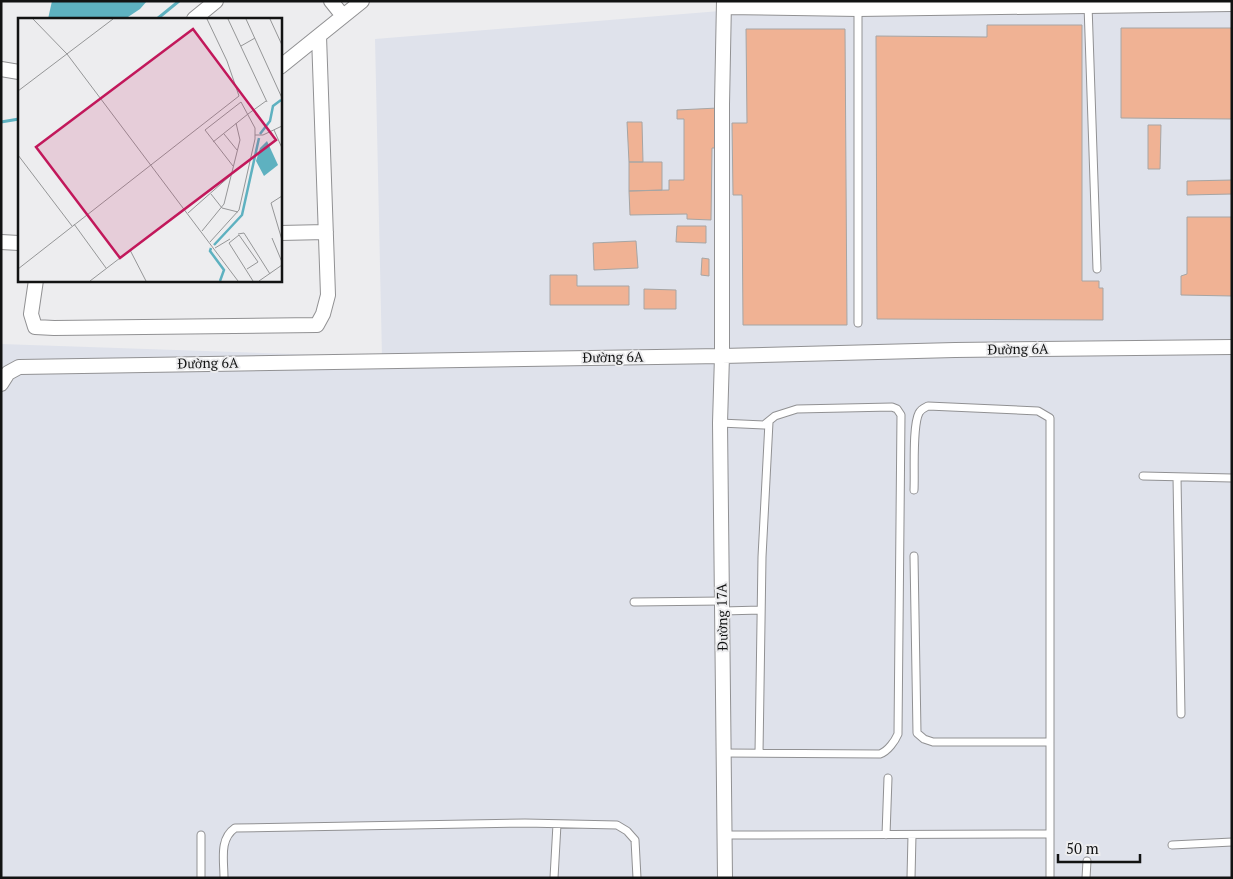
<svg xmlns="http://www.w3.org/2000/svg" width="1233" height="879" font-family="'PT Serif',serif">
<style>
.built{fill:#dfe2eb}
.water{fill:#5eb1c0}
.lines{fill:none;stroke-linecap:round;stroke-linejoin:round}
.stream{stroke:#5eb1c0;stroke-width:3}
.building{fill:#f0b294;stroke:#a6a5a4}
.service-casing{stroke:#919193;stroke-width:9}
.minor-casing{stroke:#919193;stroke-width:16}
.service{stroke:#fff;stroke-width:7}
.minor{stroke:#fff;stroke-width:14}
.labels{text-anchor:middle;stroke-width:4;stroke-linejoin:round;paint-order:stroke}
.street-label{font-size:14px;fill:#121313;stroke:#ededef}
.inset-river{fill:none;stroke:#5eb1c0;stroke-width:2.5}
.inset-road{fill:none;stroke:#959697;stroke-width:1}
.view{fill:#c2185b;fill-opacity:0.15;stroke:#c2185b;stroke-width:2.5}
.inset-edge{fill:none;stroke:#121313;stroke-width:2.5}
</style>
<rect width="100%" height="100%" fill="#ededef"/>
<!-- built -->
<path class="built" d="M1232 8V878H1V344L382 357 375 39 720 11Z"/>
<!-- water -->
<path class="water" d="M52 1H147L140 9 125 19H48Z"/>
<g class="lines">
<!-- stream -->
<path class="stream" d="M157 19 179 1
M1 122 19 119"/>
</g>
<!-- building -->
<path class="building" d="M987 25H1082V281H1099V288H1103V320L877 319 876 36 987 37Z
M1121 28H1232V119L1121 118Z
M746 29H845L847 325H743L742 195H733L732 123H747Z
M718 108V148H712L711 220 687 219V214L630 215 629 191 669 190V180H684V119H677V110Z
M627 122H642L643 162H629Z
M1148 125H1161L1160 169H1148Z
M629 162H662V190L629 191Z
M1232 180V194L1187 195V181Z
M1187 217H1232V296L1181 295V276L1187 274Z
M677 226H706V243L676 242Z
M636 241 638 268 594 270 593 243Z
M702 258 709 259V276L701 275Z
M550 275H577V286H629V305H550Z
M644 289 676 290V309H644Z"/>
<g class="lines">
<!-- service casing -->
<g class="service-casing">
<path id="service" d="M1088 5 1097 269
M858 9V323
M720 423 764 425 775 416 797 409 892 407 897 409 901 415 898 734C895 741 888 751 880 754L723 753
M1143 476 1232 478
M1177 477 1181 714
M914 490C915 473 912 426 919 413 921 409 924 408 928 406L1038 411 1050 418V878
M914 556 917 733 924 739 933 742H1050
M634 602 722 601
M723 611 761 610
M759 753 762 557 769 422
M201 835V878
M724 835 1050 834
M886 835 888 778
M1172 845 1232 842
M224 878C224 860 219 839 235 828L525 823 617 825 627 831 635 840 637 878
M554 878 557 824
M911 878 912 835
M1086 878 1087 861"/>
</g>
<!-- minor casing -->
<g class="minor-casing">
<path id="minor" d="M331 1 343 16
M724 1 722 104V356L720 423 725 878
M724 7 858 9 1232 4
M194 19 216 1
M280 67 362 1
M1 69 19 72
M280 233 326 232
M1 242 19 243
M36 280 31 314 35 327 54 328 317 325 323 314 328 295 319 36
M1 384 8 373 19 367 722 356 955 350 1232 347"/>
</g>
<!-- service -->
<use href="#service" class="service"/>
<!-- minor -->
<use href="#minor" class="minor"/>
</g>
<g class="labels">
<!-- street labels -->
<g class="street-label">
<text transform="translate(1018 349) rotate(-1)" y="5">Đường 6A</text>
<text transform="translate(613 357) rotate(-1)" y="5">Đường 6A</text>
<text transform="translate(208 363) rotate(-1)" y="5">Đường 6A</text>
<text transform="translate(722 617) rotate(-91)" y="5">Đường 17A</text>
</g>
</g>
<!-- overview -->
<g transform="translate(18 18)">
<rect width="264" height="264" fill="#ededef"/>
<path d="M249 123 260 147 246 158 238 143 242 130Z" fill="#5eb1c0"/>
<path class="inset-river" d="M242 116 252 103 255 88 263 82M196 227 224 197 241 120M193 230 192 233 206 252 202 263"/>
<path class="inset-road" d="M15 1 49 36 220 263M210 1 249 84M228 1 264 80M252 1 264 27M223 28 237 20M0 73 95 1M230 96 248 83M256 112 264 130M206 116 219 132M237 117H245L264 108M195 124 230 96M0 137 54 208M193 176 204 190 220 194M264 178 253 185 264 222M170 195 213 157M56 206 88 250M184 213 206 186 222 122 218 105M220 216 226 215 252 256M254 220 264 244M192 224 221 192 237 121V110L223 84 187 112 215 148M197 230 212 221M112 232 128 263M0 251 221 78 209 43 189 1M229 251 240 244 221 217 211 225 235 263M72 263 166 191M241 263 264 247"/>
<path class="view" d="M175 11 258 122 102 240 18 129Z"/>
<rect width="264" height="264" class="inset-edge"/>
</g>
<!-- border -->
<rect width="1233" height="879" fill="none" stroke="#121313" stroke-width="5"/>
<!-- scale -->
<path d="M1058 854v8h82v-8" fill="none" stroke="#121313" stroke-width="2.5"/>
<text x="1066" y="854" font-size="15" fill="#121313" stroke="#ededef" stroke-width="4" paint-order="stroke">50 m</text>
</svg>
